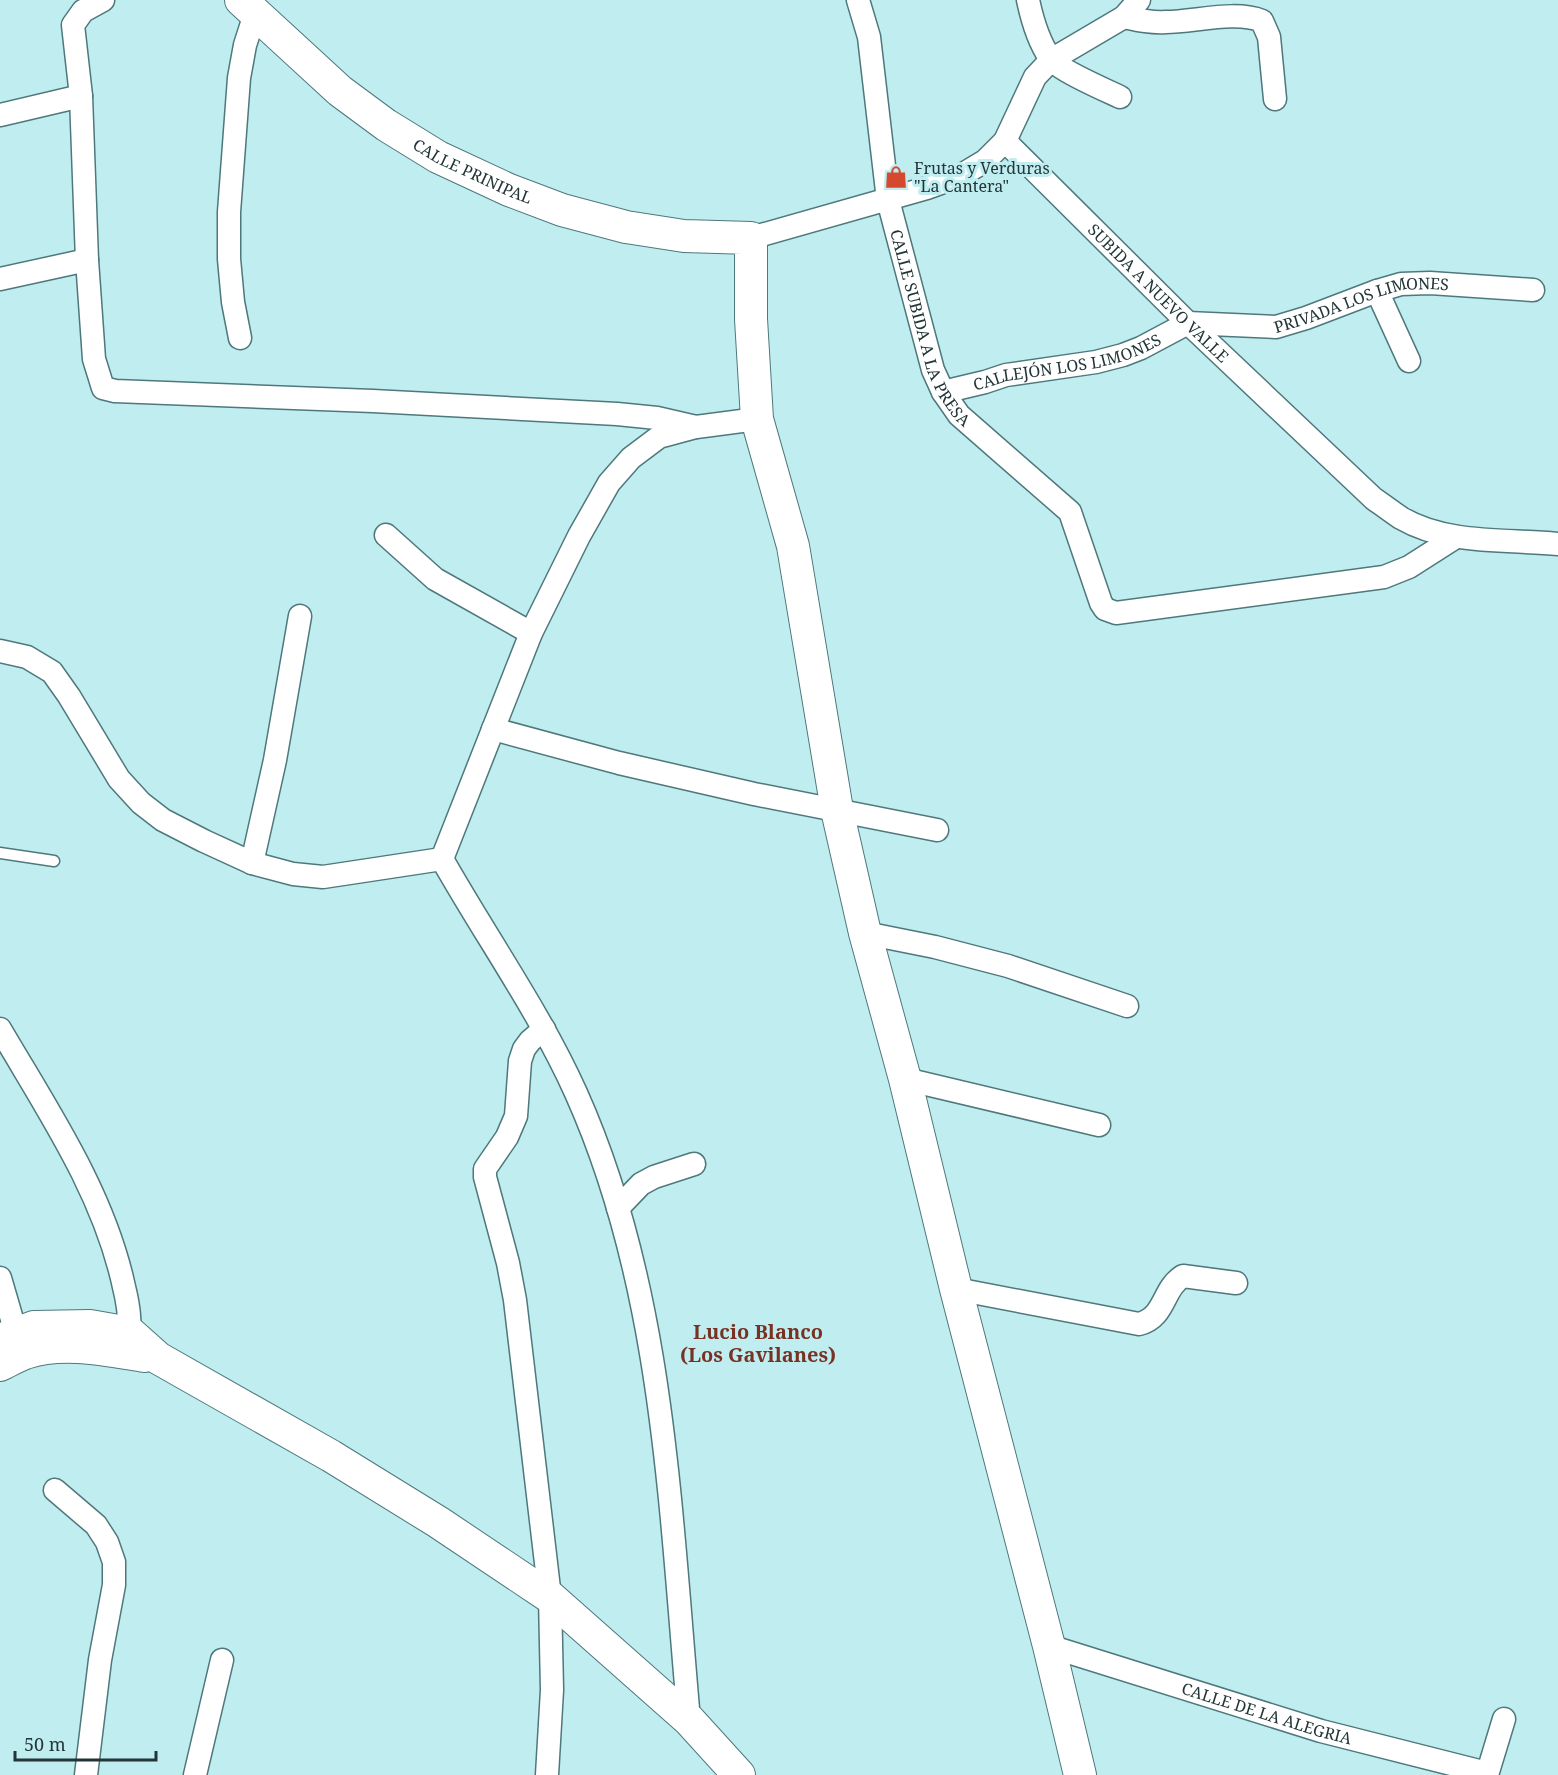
<svg xmlns="http://www.w3.org/2000/svg" width="1558" height="1775" font-family="'Noto Serif',serif">
<style>
.lines{fill:none;stroke-linecap:round;stroke-linejoin:round}
.lane-casing{stroke:#4e787c;stroke-width:13}
.street-casing{stroke:#4e787c;stroke-width:25}
.secondary-casing{stroke:#4e787c;stroke-width:34}
.lane{stroke:#fff;stroke-width:10}
.street{stroke:#fff;stroke-width:22}
.secondary{stroke:#fff;stroke-width:32}
.labels{text-anchor:middle;stroke-width:6;stroke-linejoin:round;paint-order:stroke}
.poi-label{font-size:16px;fill:#233536;stroke:#bfedf0;text-anchor:start}
.street-label{font-size:16px;fill:#233536;stroke:#bfedf0}
.quarter-label{font-size:20px;font-weight:bold;fill:#773224;stroke:#bfedf0}
</style>
<rect width="100%" height="100%" fill="#bfedf0"/>
<g class="lines">
<!-- lane casing -->
<g class="lane-casing">
<path id="lane" d="M0 853 54 861"/>
</g>
<!-- street casing -->
<g class="street-casing">
<g id="street">
<path d="M103 0 83 11 73 25 81 96 87 260 94 359 103 388 115 391 373 401 617 414 657 418 696 427"/>
<path id="s1" d="M858 0 869 37 888 200 933 370 943 392 959 415 1070 512 1101 603 1105 609 1116 613 1384 577 1409 567 1456 537"/>
<path d="M1028 0C1032 19 1039 42 1050 58 1057 69 1105 90 1120 97"/>
<path d="M1124 17C1138 20 1151 23 1166 22 1194 22 1236 10 1262 21L1269 37 1275 99"/>
<path d="M0 115 81 96"/>
<path id="s2" d="M1005 141 1188 323 1374 499C1383 505 1392 512 1401 518 1447 545 1507 539 1558 544"/>
<path d="M751 238 927 188 960 176 985 161 1005 141 1035 77 1051 60 1124 17 1139 0"/>
<path d="M0 279 87 260"/>
<path d="M1377 291 1409 361"/>
<path d="M240 338 233 302 229 259V212L239 78 245 45 255 14"/>
<path id="s3" d="M943 392 985 382 1006 375 1096 362 1123 355 1141 348 1188 323 1276 327 1306 318 1377 291 1401 284 1430 283 1533 290"/>
<path d="M386 535 435 579 531 633"/>
<path d="M0 651 27 657 52 672 69 696 119 779 141 803 163 820 204 841 252 863 293 874 323 877 442 859"/>
<path d="M493 729 619 763 754 794 937 830"/>
<path d="M442 859C486 937 539 1011 576 1093 664 1289 670 1509 689 1720"/>
<path d="M442 859 531 633 579 536 609 483 631 458 659 437 696 427 757 419"/>
<path d="M252 863 275 760 300 616"/>
<path d="M865 933 935 947 1008 966 1127 1006"/>
<path d="M0 1029C48 1111 104 1193 124 1287 129 1307 132 1327 126 1346"/>
<path d="M544 1029 530 1041 524 1049 520 1061 516 1116 507 1137 485 1169V1177L508 1263 515 1300 550 1597 552 1690 547 1775"/>
<path d="M905 1079 1099 1125"/>
<path d="M618 1208 641 1184 654 1177 694 1164"/>
<path d="M0 1278 16 1333"/>
<path d="M956 1289 1139 1324C1166 1317 1162 1289 1183 1276L1236 1283"/>
<path d="M55 1490 96 1525 107 1542 114 1562V1585L100 1660 86 1775"/>
<path id="s4" d="M1049 1646 1321 1731 1487 1773"/>
<path d="M195 1775 222 1660"/>
<path d="M1487 1775 1504 1719"/>
</g>
</g>
<!-- secondary casing -->
<g class="secondary-casing">
<g id="secondary">
<path id="s5" d="M241 0 340 91 386 125 438 157 509 190 562 210 626 227 684 236 751 238V319L757 419 793 546 837 810 865 933 905 1079 956 1289 1049 1646 1080 1775"/>
<path d="M0 1340 34 1327 90 1326 130 1333 158 1358 331 1456 438 1522 550 1597 689 1720 739 1775"/>
<path d="M0 1365C8 1361 17 1356 25 1353 63 1340 107 1350 145 1356"/>
</g>
</g>
<!-- lane -->
<use href="#lane" class="lane"/>
<!-- street -->
<use href="#street" class="street"/>
<!-- secondary -->
<use href="#secondary" class="secondary"/>
</g>
<!-- icons -->
<defs>
<g id="shop-bare" transform="scale(1.8)"><path d="M-5-2.5h2.3a2.7 3.5 0 0 1 5.4 0H5L5.5 6h-11ZM-1.5-2.5h3a1.5 2.3 0 0 0-3 0Z" fill="#d54a2f" stroke="#bfedf0" stroke-width="2.5" paint-order="stroke"/></g>
</defs>
<g fill-rule="evenodd">
<use href="#shop-bare" x="896" y="177"/>
</g>
<g class="labels">
<!-- poi labels -->
<g class="poi-label">
<text x="914" y="174">Frutas y Verduras<tspan x="914" dy="18">"La Cantera"</tspan></text>
</g>
<!-- street labels -->
<g class="street-label">
<text dy="6" stroke="none"><textPath href="#s5" startOffset="290">CALLE PRINIPAL</textPath></text>
<text dy="6" stroke="none"><textPath href="#s2" startOffset="216">SUBIDA A NUEVO VALLE</textPath></text>
<text dy="6" stroke="none"><textPath href="#s3" startOffset="434">PRIVADA LOS LIMONES</textPath></text>
<text dy="6" stroke="none"><textPath href="#s1" startOffset="338">CALLE SUBIDA A LA PRESA</textPath></text>
<text dy="6" stroke="none"><textPath href="#s3" startOffset="128">CALLEJÓN LOS LIMONES</textPath></text>
<text dy="6" stroke="none"><textPath href="#s4" startOffset="228">CALLE DE LA ALEGRIA</textPath></text>
</g>
<!-- quarter labels -->
<g class="quarter-label">
<text x="758" y="1339">Lucio Blanco<tspan x="758" dy="23">(Los Gavilanes)</tspan></text>
</g>
</g>
<!-- scale -->
<path d="M15 1751v9h141v-9" fill="none" stroke="#233536" stroke-width="3"/>
<text x="24" y="1751" font-size="18" fill="#233536" stroke="#bfedf0" stroke-width="4.5" paint-order="stroke">50 m</text>
</svg>
